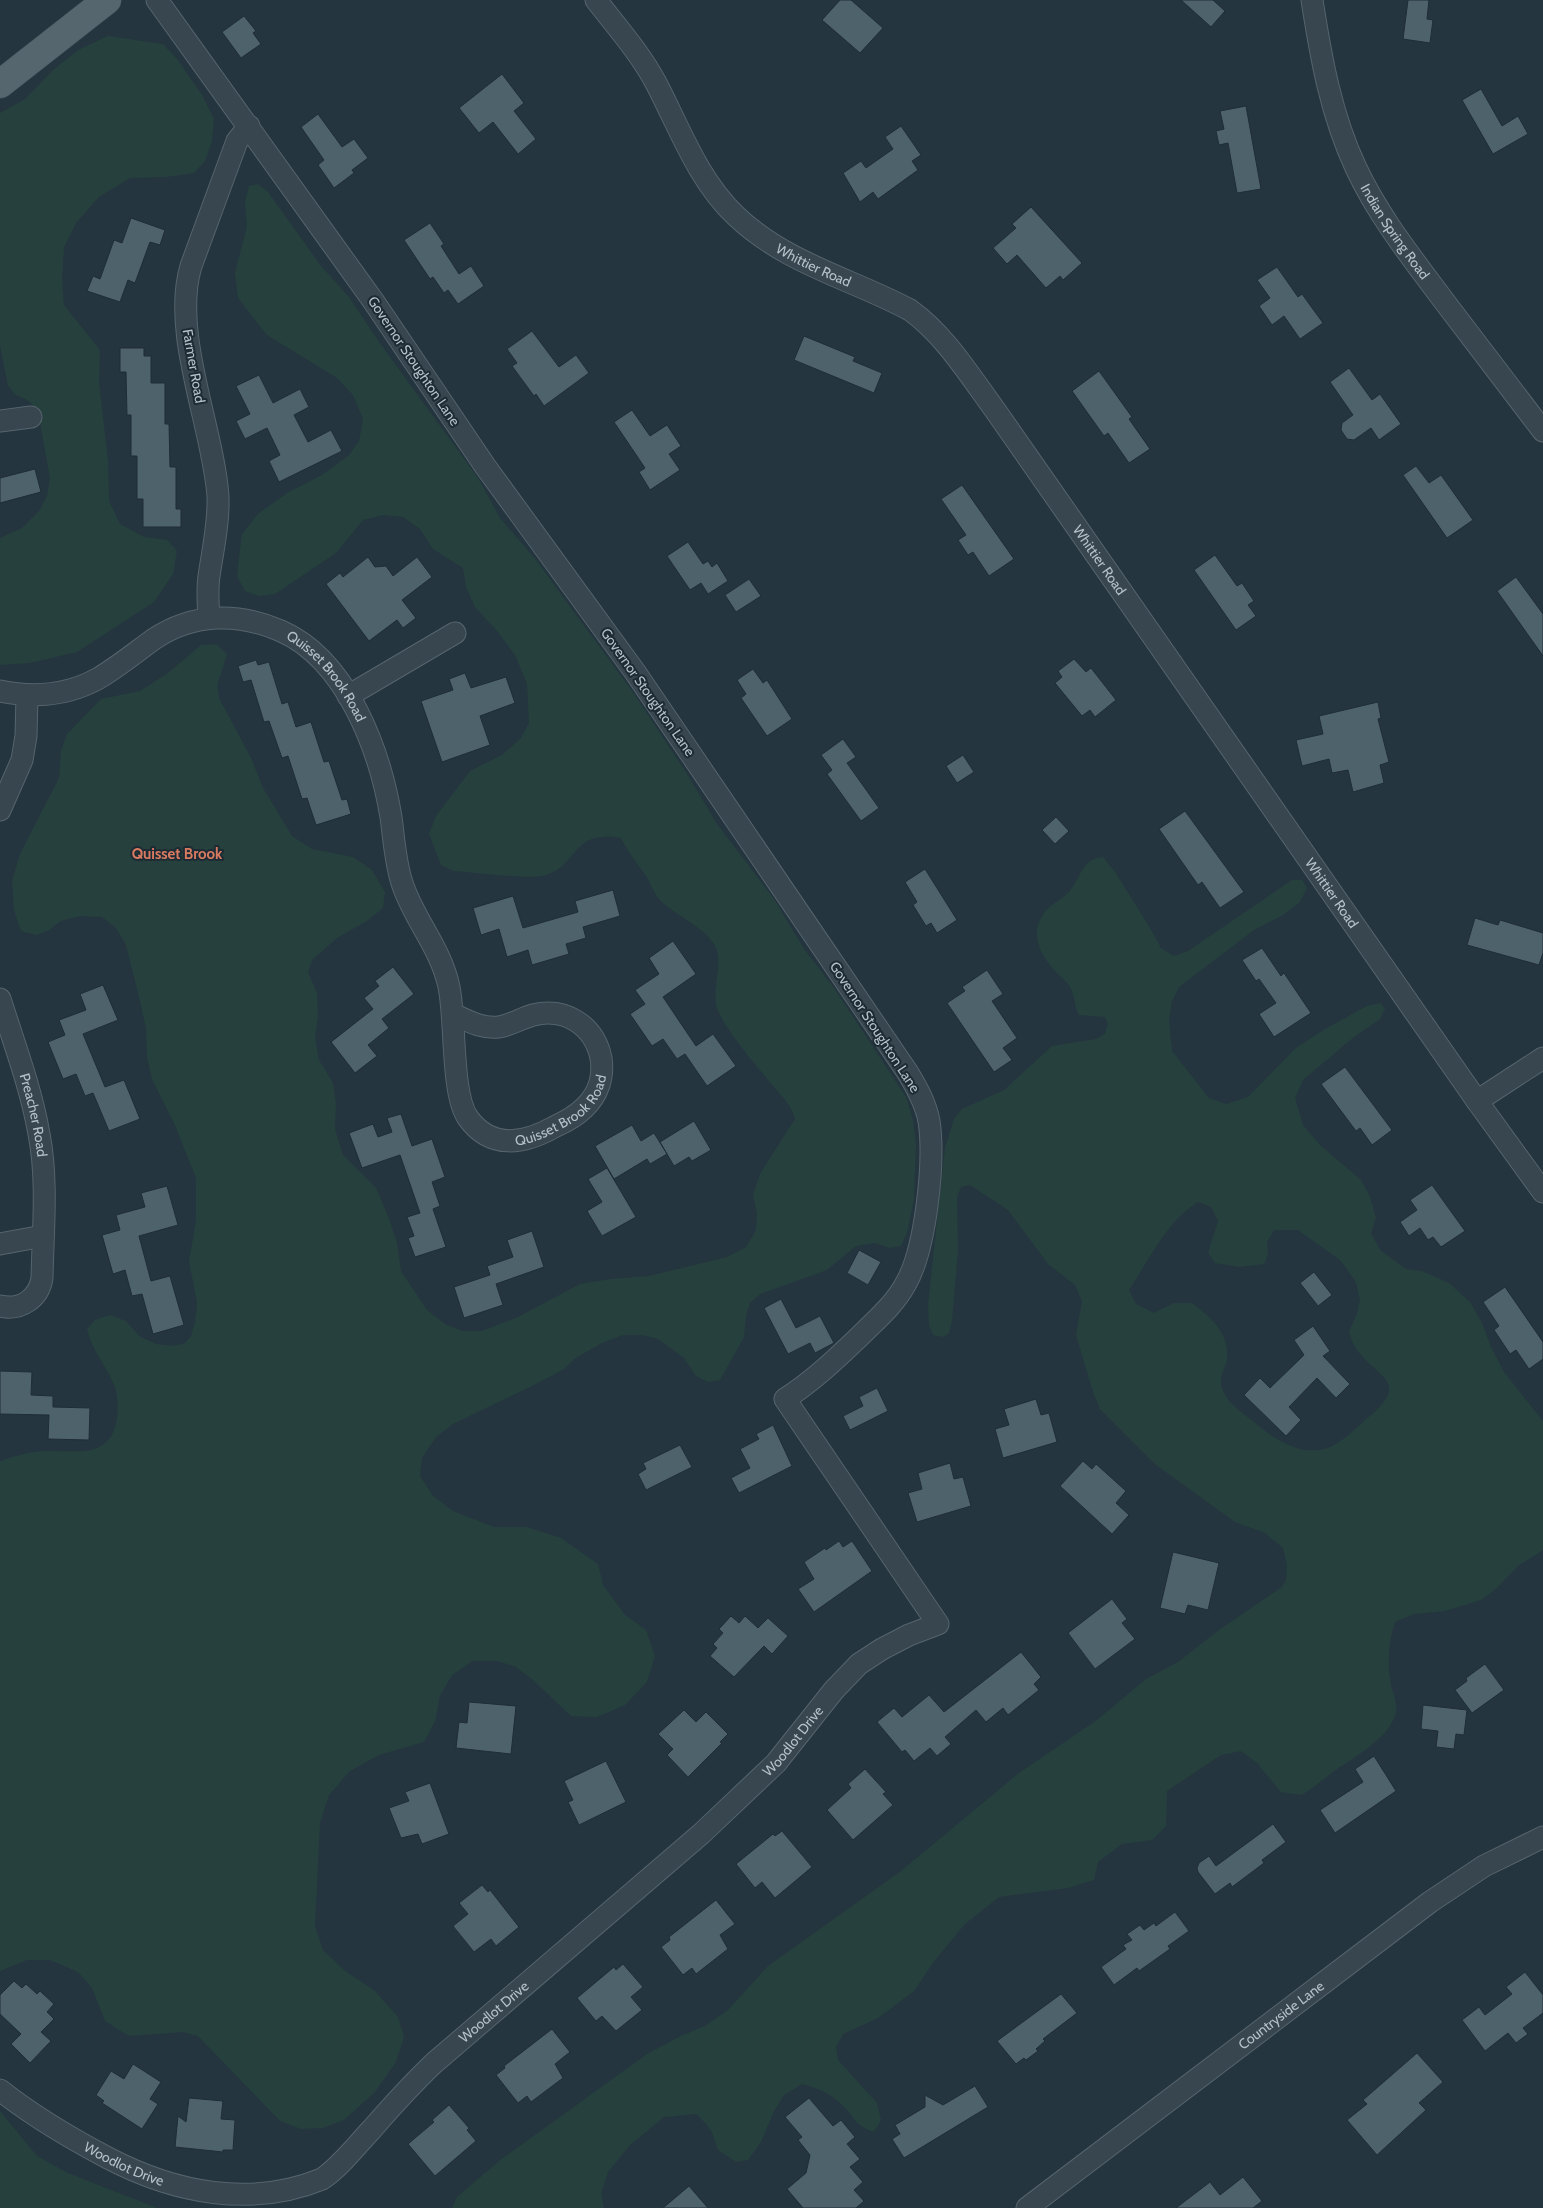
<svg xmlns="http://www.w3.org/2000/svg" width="1543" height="2208" font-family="Cabin,sans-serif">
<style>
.green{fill:#26403d;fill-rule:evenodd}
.building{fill:#4e626c;stroke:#1f2d36}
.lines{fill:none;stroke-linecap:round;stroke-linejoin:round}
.minor-casing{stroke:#56646d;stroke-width:23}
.major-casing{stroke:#44525b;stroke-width:29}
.minor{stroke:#38464f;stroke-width:21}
.major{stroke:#56666f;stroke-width:28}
.labels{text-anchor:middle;stroke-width:4;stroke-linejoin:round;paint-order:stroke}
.street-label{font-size:14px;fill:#b4c1ca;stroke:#1d2b34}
.neighbourhood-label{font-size:15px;font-weight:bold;fill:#d87b61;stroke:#1d2b34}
</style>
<rect width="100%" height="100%" fill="#24353f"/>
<!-- green -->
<path class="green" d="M108 36 163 44 177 59 202 95 214 119 212 141 205 161 194 173 166 177 130 178 99 197 76 223 64 247 62 280 64 305 100 350 99 382 108 461 109 501 120 524 144 537 167 540 177 551 173 574 154 602 77 652 30 663 0 665V538L22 528 39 511 47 496 50 478 38 412 29 401 16 395 8 386 0 345V113L25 99 52 71 78 50Z
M258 184 268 192 321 266 349 297 379 342 478 478 500 518 536 560 632 691 689 777 717 824 774 899 804 949 834 988 906 1097 913 1120 916 1144 914 1199 907 1233 901 1246 890 1248 874 1243 856 1246 827 1270 760 1294 750 1303 746 1316 744 1337 720 1380 708 1382 696 1376 684 1358 658 1339 642 1335H623L602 1343 574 1359 564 1369 532 1386 453 1424 436 1437 422 1458 420 1476 433 1496 453 1511 494 1527H527L561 1538 598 1564 603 1585 625 1615 646 1630 655 1656 647 1682 625 1705 597 1717 571 1716 533 1680 516 1667 498 1661H473L452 1675 440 1696 435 1721 424 1742 379 1755 350 1771 329 1795 320 1823 315 1926 323 1950 345 1971 374 1990 398 2017 404 2037 396 2062 375 2092 344 2120 323 2128 301 2129 280 2121 198 2036 183 2032 129 2036 105 2021 92 1988 78 1972 50 1960H27L0 1971V1461C15 1456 29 1452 44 1451 74 1450 111 1461 117 1418 118 1409 118 1396 115 1387 107 1367 92 1351 87 1329L95 1320 110 1315 126 1321 139 1336 156 1344 173 1346 185 1343 191 1336 195 1322 197 1303 189 1261 196 1221V1178L174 1123 152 1079 147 1057 146 1028 140 1001 126 945 116 928 102 917 80 916 61 921 49 930 36 935 21 931 14 910 12 881 20 854 59 778 61 751 67 734 101 699 140 691 168 673 201 645 216 644 227 654 217 686 220 700 251 758 263 788 292 836 312 849 353 857 372 870 385 892 383 908 367 921 337 938 312 960 308 972 317 993 318 1016 315 1038 319 1060 333 1083 336 1104 335 1129 343 1155 376 1188 388 1216 397 1243 401 1271 427 1310 445 1324 462 1331H482L516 1318 580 1284 611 1279 649 1276 727 1257 746 1247 756 1230 757 1214 753 1195 760 1174 795 1119C790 1101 776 1091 765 1076 751 1060 724 1027 717 1008 711 990 725 959 714 944 700 923 676 917 659 899 653 892 651 883 646 876 637 863 628 852 621 838 610 835 593 836 584 843 571 853 567 867 549 874 533 881 474 872 453 871L441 865 429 834 436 816 470 771 502 755 521 738 529 723 527 684 515 655 497 631 475 607 466 587 463 568 433 549 420 529 403 517 383 515 363 520 336 553 275 594 259 596 245 591 237 576 242 534 258 514 287 493 322 475 349 455 359 441 363 419 353 395 337 378 267 335 238 298 235 273 247 226 245 202 249 186Z
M1103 857 1115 872 1150 928 1161 948 1174 956 1188 951 1292 880H1302L1307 888 1300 902 1283 915 1254 930 1179 987 1172 1001 1169 1020 1172 1051 1209 1098 1226 1104 1248 1097 1296 1048 1325 1029 1367 1006 1381 1003 1385 1009 1380 1019 1354 1037 1303 1080 1295 1098 1303 1125 1320 1145 1361 1180 1370 1197 1376 1218 1371 1233 1380 1250 1406 1269 1422 1271 1449 1283 1470 1302 1482 1323 1491 1347 1504 1372 1543 1421V1550L1518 1566 1497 1588 1481 1600 1445 1611 1414 1614 1395 1622C1389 1640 1387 1660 1390 1679 1391 1688 1395 1696 1396 1705 1399 1734 1352 1758 1333 1772 1322 1780 1313 1788 1302 1795L1281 1792 1257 1763 1241 1751 1221 1755 1167 1791 1166 1826 1152 1840 1122 1844 1098 1862 1094 1880 1068 1888 999 1897 965 1924 935 1960 914 1991 878 2018 843 2034 836 2047 838 2060 877 2103 881 2120 874 2132C853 2125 856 2117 841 2104 830 2093 817 2088 802 2084L784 2095 774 2111 761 2142 748 2160 736 2162 718 2150 711 2130 697 2114 664 2117 630 2145 608 2172 601 2193 604 2208H452L457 2197 499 2161 647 2054 681 2036 705 2026 728 2010 768 1966 901 1871 1019 1773 1097 1720 1146 1679 1178 1662 1219 1630 1282 1587 1286 1580 1287 1565 1283 1548 1265 1533 1235 1522 1156 1465 1100 1409 1093 1392 1076 1335 1082 1301 1075 1285 1048 1264 1008 1210 970 1185 961 1187 957 1197 958 1251 952 1321 949 1333 943 1337 933 1335 929 1325 928 1305 945 1148 954 1119 962 1109 1004 1090 1052 1046 1096 1039 1105 1034 1108 1024 1105 1017 1079 1015C1074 1006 1075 997 1071 989 1068 982 1061 977 1056 972 1040 955 1029 934 1044 913 1051 903 1066 898 1072 888 1083 872 1082 860 1103 857ZM1198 1202 1211 1207 1218 1221 1208 1253 1215 1263 1239 1267 1264 1264 1268 1255 1267 1242 1274 1230H1298L1340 1260 1356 1282 1360 1300 1357 1314 1349 1331C1350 1336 1352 1341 1354 1345 1371 1376 1413 1379 1371 1415 1360 1424 1348 1437 1336 1444 1307 1461 1276 1441 1254 1422 1245 1415 1229 1404 1224 1393 1216 1375 1226 1372 1227 1357 1229 1332 1210 1317 1192 1303H1174L1154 1313 1136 1304 1129 1290C1150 1259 1166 1222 1198 1202Z
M0 2111 37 2156 68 2173 157 2208H0Z"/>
<!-- building -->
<path class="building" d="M840 0H851L883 28 860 53 822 20Z
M1181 0H1213L1225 11 1211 27Z
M1408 0H1429L1427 19 1433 20 1430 43 1403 39Z
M244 16 256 31 253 33 261 44 241 58 222 32Z
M502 74 524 103 514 111 536 139 518 154 493 122 479 133 459 108Z
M1481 89 1502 126 1518 116 1528 134 1493 154 1462 100Z
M1246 106 1261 189 1237 193 1228 143 1219 145 1216 131 1224 129 1220 111Z
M318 114 342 147 354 139 368 158 352 170 354 173 334 188 318 165 324 160 301 127Z
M901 126 921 155 912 161 918 170 878 199 873 192 860 202 843 173 861 161 866 168 893 149 885 137Z
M1031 207 1082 263 1063 280 1060 276 1046 288 1017 255 1007 264 993 248 1016 228 1012 224Z
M131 218 165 230 160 245 150 242 135 283 128 280 120 302 87 291 93 276 100 279 114 240 122 243Z
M430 223 444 244 441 246 459 274 471 266 484 286 458 304 448 290 444 293 433 277 430 279 404 240Z
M1277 267 1298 297 1302 294 1323 323 1300 339 1284 316 1272 325 1259 306 1270 298 1257 280Z
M532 331 559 367 576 355 589 373 544 406 536 394 534 396 512 366 517 363 507 349Z
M804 336 855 357 853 361 882 373 874 393 794 360Z
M120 348H144V356H151V383H165V424H169L170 467H176V509H181V527H143V499H137V456H131V415H127L126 372H120Z
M1349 368 1372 400 1380 394 1401 424 1379 440 1371 428 1354 440 1347 439 1341 430 1342 423 1353 415 1330 382Z
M1099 371 1132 417 1129 419 1150 449 1129 463 1108 433 1104 436 1072 391Z
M259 375 273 403 300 389 309 407 294 415 308 442 331 430 342 451 279 482 269 461 280 455 267 428 245 439 236 421 250 414 236 386Z
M632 410 650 436 667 425 681 446 669 454 680 470 650 490 639 472 645 468 614 422Z
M1416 466 1429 483 1441 475 1473 520 1447 538 1403 475Z
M35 469 41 492 0 503V478Z
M962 485 1014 559 989 576 973 552 968 555 958 540 966 535 941 499Z
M688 542 703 564 708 561 712 567 717 563 728 581 708 594 701 583 690 590 667 556Z
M1215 555 1237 586 1242 583 1254 601 1248 605 1256 616 1236 630 1194 570Z
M368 557 375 567 386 566 393 576 417 557 432 577 402 600 416 618 403 628 397 620 369 641 326 584 340 573 343 577Z
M1516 577 1543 614V656L1497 591Z
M749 579 761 596 736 612 725 595Z
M1074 659 1086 672 1091 668 1116 700 1095 717 1090 710 1082 716 1055 683 1062 677 1058 671Z
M256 660 258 665 269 662 282 704 288 702 296 727 311 722 324 762 329 761 342 800 347 799 351 814 316 825 307 798 302 799 288 756 282 758 269 721 264 722 251 680 243 682 238 666Z
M753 669 763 683 767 680 792 719 767 736 741 698 746 694 737 680Z
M465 673 471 688 506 677 515 703 480 716 490 745 442 762 421 701 453 690 449 679Z
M1378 702 1381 718 1378 719 1389 762 1380 765 1384 783 1353 792 1348 770 1332 773 1329 759 1302 766 1296 740 1323 734 1319 716Z
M843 739 856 757 847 763 879 808 861 821 827 774 832 770 821 755Z
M963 755 974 772 957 783 946 766Z
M1185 811 1244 892 1220 908 1202 882 1198 885 1159 829Z
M1056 817 1069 831 1055 844 1042 830Z
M925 869 957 920 937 933 931 923 926 926 913 905 917 902 905 882Z
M613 890 620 916 583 927 586 938 566 944 569 954 532 965 528 950 507 957 499 929 481 935 473 908 513 896 523 928 578 912 575 901Z
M1475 918 1498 925 1500 920 1543 933V953L1539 965 1467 945Z
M673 941 696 974 663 997 696 1046 713 1034 736 1066 707 1086 685 1054 677 1059 663 1039 652 1046 630 1014 645 1004 635 990 659 974 649 958Z
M1262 948 1281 976 1284 973 1311 1013 1274 1037 1259 1014 1276 1003 1259 979 1256 981 1242 960Z
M393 967 414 994 382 1019 389 1028 368 1045 377 1056 355 1073 331 1042 373 1009 364 998 379 986 375 981Z
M987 970 1003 994 992 1001 1017 1038 1003 1048 1012 1060 994 1072 947 1003 965 991 962 987Z
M103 985 118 1020 83 1034 105 1087 124 1080 140 1119 109 1131 93 1093 85 1096 76 1074 63 1079 48 1042 65 1035 59 1020 86 1010 80 994Z
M1345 1067 1392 1130 1372 1145 1360 1128 1356 1131 1321 1084Z
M401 1114 412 1146 432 1139 445 1177 432 1182 440 1206 433 1209 446 1247 415 1257 408 1238 414 1236 407 1217 420 1213 400 1155 362 1168 349 1133 373 1124 378 1137 392 1132 387 1118Z
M694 1121 711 1150 692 1161 689 1157 674 1166 660 1142Z
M632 1125 641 1141 654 1133 667 1154 650 1164 647 1159 614 1179 595 1146Z
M607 1168 636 1217 602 1236 587 1211 602 1202 588 1179Z
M1432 1185 1465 1231 1441 1247 1433 1237 1428 1240 1420 1228 1409 1236 1400 1222 1417 1210 1410 1200Z
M167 1186 178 1225 139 1236 151 1281 170 1276 184 1325 153 1334 142 1294 132 1296 125 1270 113 1274 102 1235 120 1230 116 1215 145 1207 141 1193Z
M532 1231 544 1267 496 1284 503 1305 464 1318 454 1287 490 1275 487 1266 513 1257 507 1240Z
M859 1250 881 1262 868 1285 847 1273Z
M1314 1272 1332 1295 1318 1306 1300 1283Z
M1505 1287 1543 1342V1359L1529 1369 1516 1350 1510 1354 1494 1330 1499 1326 1483 1302Z
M781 1299 796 1328 820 1316 834 1343 815 1353 810 1343 788 1354 764 1308Z
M1313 1326 1330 1351 1323 1356 1350 1384 1336 1398 1317 1378 1289 1407 1301 1420 1286 1436 1244 1395 1260 1378 1270 1388 1304 1355 1294 1340Z
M0 1371 32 1372 31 1395 53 1396V1407L90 1408 89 1440 48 1439 49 1415 0 1414Z
M877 1388 888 1411 850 1430 843 1416 863 1406 859 1397Z
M1036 1399 1041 1415 1049 1413 1057 1442 1003 1458 995 1429 1009 1425 1004 1409Z
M773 1425 792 1466 739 1493 731 1478 750 1468 740 1449 759 1439 756 1434Z
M680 1445 692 1467 646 1490 638 1474 646 1469 643 1463Z
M1083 1461 1092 1469 1096 1464 1126 1491 1116 1503 1129 1515 1112 1534 1060 1486Z
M950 1463 954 1479 963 1477 971 1506 917 1522 908 1493 922 1489 918 1473Z
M839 1541 843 1547 852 1541 872 1571 814 1612 798 1589 814 1579 804 1562 825 1548 826 1550Z
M1173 1552 1219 1563 1208 1610 1188 1605 1185 1614 1160 1608Z
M1112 1599 1127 1619 1122 1623 1135 1639 1095 1669 1068 1633Z
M731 1616 739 1623 745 1616 758 1628 768 1618 788 1636 772 1654 764 1646 734 1677 710 1656 717 1648 713 1644 723 1633 719 1629Z
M1021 1652 1041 1677 1034 1684 1039 1690 1008 1715 1003 1708 986 1722 976 1710 945 1737 951 1744 937 1756 930 1748 914 1761 905 1750 902 1752 877 1722 894 1708 902 1717 929 1695 944 1712Z
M1485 1664 1504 1690 1472 1713 1455 1690 1467 1681 1466 1678Z
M469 1702 516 1706 511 1754 456 1748 459 1722 467 1723Z
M1423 1705 1467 1710 1464 1735 1456 1734 1454 1749 1436 1747 1438 1731 1421 1729Z
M684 1710 696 1722 706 1712 728 1734 720 1742 722 1743 688 1777 667 1755 673 1749 658 1734Z
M1374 1756 1396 1791 1335 1833 1320 1810 1363 1782 1355 1769Z
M606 1761 626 1802 579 1825 568 1802 573 1800 564 1781Z
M865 1769 886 1792 883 1794 893 1805 853 1840 827 1810 851 1788 848 1784Z
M430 1783 449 1834 422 1844 418 1834 401 1838 389 1808 409 1801 405 1792Z
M1273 1824 1286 1842 1262 1860 1264 1863 1232 1887 1230 1883 1215 1894 1198 1872 1197 1868 1199 1863 1209 1856 1216 1866Z
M782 1831 812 1867 775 1898 762 1882 755 1888 736 1864 773 1834 775 1836Z
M482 1885 488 1892 490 1890 519 1927 496 1946 491 1939 474 1952 453 1926 468 1914 459 1903Z
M716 1900 735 1924 720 1935 728 1949 696 1974 692 1968 683 1975 661 1947 670 1940 669 1937Z
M1175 1912 1189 1931 1168 1946 1170 1949 1139 1971 1137 1968 1114 1985 1101 1967 1126 1949 1123 1945 1132 1940 1127 1934 1140 1925 1144 1930 1154 1923 1156 1926Z
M623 1964 643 1987 631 1997 642 2010 616 2031 602 2016 596 2021 577 1998 614 1967 616 1970Z
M1525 1972 1543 1995V2013L1523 2028 1528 2034 1516 2043 1508 2033 1485 2051 1462 2020 1479 2007 1485 2015 1512 1994 1506 1987Z
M14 1981 22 1988 26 1984 37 1994 40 1991 54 2004 47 2012 54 2019 41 2032 51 2041 30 2063 11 2044 21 2034 0 2014V1995Z
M1061 1994 1077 2013 1043 2039 1045 2041 1036 2049 1038 2051 1026 2060 1024 2058 1016 2064 997 2041Z
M552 2029 570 2052 555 2064 563 2078 531 2102 527 2096 518 2103 496 2075 505 2068 504 2066Z
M1417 2053 1443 2082 1419 2103 1426 2110 1377 2155 1347 2120 1367 2104 1363 2100Z
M133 2064 161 2082 150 2099 158 2104 142 2129 102 2103 104 2101 96 2095 111 2071 124 2079Z
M975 2086 988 2107 904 2158 892 2139 900 2134 895 2125 925 2107V2095L943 2105Z
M189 2098 223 2101 221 2119 235 2120 233 2150H223V2152L175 2147 178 2116 186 2122Z
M809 2098 833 2126 841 2120 855 2137 847 2144 860 2159 850 2167 863 2182 854 2190 864 2201 856 2208H803L787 2189 806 2173 810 2155 798 2140 802 2137 785 2117Z
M449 2105 469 2128 467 2130 476 2141 435 2176 408 2144 434 2122 432 2120Z
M1243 2177 1262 2201 1253 2208H1176L1210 2182 1220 2195Z
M689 2186 708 2208H663Z"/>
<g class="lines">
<!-- minor casing -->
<g class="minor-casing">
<g id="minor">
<path id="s1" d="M596 0C617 27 640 53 656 83 680 129 698 180 736 216 785 263 852 279 910 310 945 335 970 376 995 410L1477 1101 1543 1192"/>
<path id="s2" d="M1312 0C1321 58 1331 115 1356 168 1379 217 1412 258 1444 301 1477 344 1510 387 1543 431"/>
<path d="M0 421 31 417"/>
<path d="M209 618C208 604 207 590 209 576 213 549 219 523 218 496 213 427 171 333 191 266L237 141 249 126"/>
<path id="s3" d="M0 691C34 698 69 695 99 678 119 666 136 652 154 639 193 613 238 612 281 631 347 660 380 751 391 817 394 839 395 861 402 883 414 920 441 948 449 987 456 1020 451 1094 468 1118 491 1150 524 1144 554 1127 565 1122 576 1116 584 1108 598 1095 604 1077 601 1058 594 1025 565 1007 533 1015 522 1018 511 1025 499 1027 482 1029 468 1021 453 1014"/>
<path d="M348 696 455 633"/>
<path d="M0 810 22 760 26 736 27 696"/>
<path id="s4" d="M0 999C14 1043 31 1088 39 1134 48 1180 43 1230 42 1278 39 1298 21 1311 0 1306"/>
<path d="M1477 1101 1543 1058"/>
<path d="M0 1244 43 1236"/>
<path id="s5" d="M0 2090C34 2117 70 2138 108 2158 175 2193 251 2208 322 2179 341 2166 356 2146 372 2129 392 2106 412 2084 434 2063L701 1834 776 1763 834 1690 859 1664 882 1649 909 1635 938 1624 785 1399C813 1381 836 1359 860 1336 876 1320 894 1305 905 1285 926 1250 935 1161 929 1121 926 1104 917 1088 908 1073L635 672 485 466 374 302 157 0"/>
<path id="s6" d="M1027 2208 1430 1902 1484 1866 1543 1837"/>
</g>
</g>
<!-- major casing -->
<g class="major-casing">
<path id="major" d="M0 84 107 0"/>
</g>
<!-- minor -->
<use href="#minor" class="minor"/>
<!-- major -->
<use href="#major" class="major"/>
</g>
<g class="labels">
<!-- street labels -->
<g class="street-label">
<text dy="5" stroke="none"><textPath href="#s2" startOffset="249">Indian Spring Road</textPath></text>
<text dy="5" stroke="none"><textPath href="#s1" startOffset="351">Whittier Road</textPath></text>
<text transform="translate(414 361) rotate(56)" y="5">Governor Stoughton Lane</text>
<text transform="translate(194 366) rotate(80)" y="5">Farmer Road</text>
<text dy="5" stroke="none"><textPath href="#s1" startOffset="772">Whittier Road</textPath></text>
<text dy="5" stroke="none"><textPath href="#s3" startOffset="368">Quisset Brook Road</textPath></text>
<text transform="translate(648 692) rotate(55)" y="5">Governor Stoughton Lane</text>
<text dy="5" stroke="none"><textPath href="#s1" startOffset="1178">Whittier Road</textPath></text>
<text transform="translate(875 1027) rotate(57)" y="5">Governor Stoughton Lane</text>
<text dy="5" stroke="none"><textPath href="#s3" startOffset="954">Quisset Brook Road</textPath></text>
<text dy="5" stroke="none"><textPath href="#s4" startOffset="121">Preacher Road</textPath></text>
<text dy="5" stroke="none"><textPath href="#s5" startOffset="994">Woodlot Drive</textPath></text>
<text dy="5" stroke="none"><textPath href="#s5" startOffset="590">Woodlot Drive</textPath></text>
<text dy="5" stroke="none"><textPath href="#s6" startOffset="319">Countryside Lane</textPath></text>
<text dy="5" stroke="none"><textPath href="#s5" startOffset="145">Woodlot Drive</textPath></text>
</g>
<!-- neighbourhood labels -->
<g class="neighbourhood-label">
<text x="177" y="859">Quisset Brook</text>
</g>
</g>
</svg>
